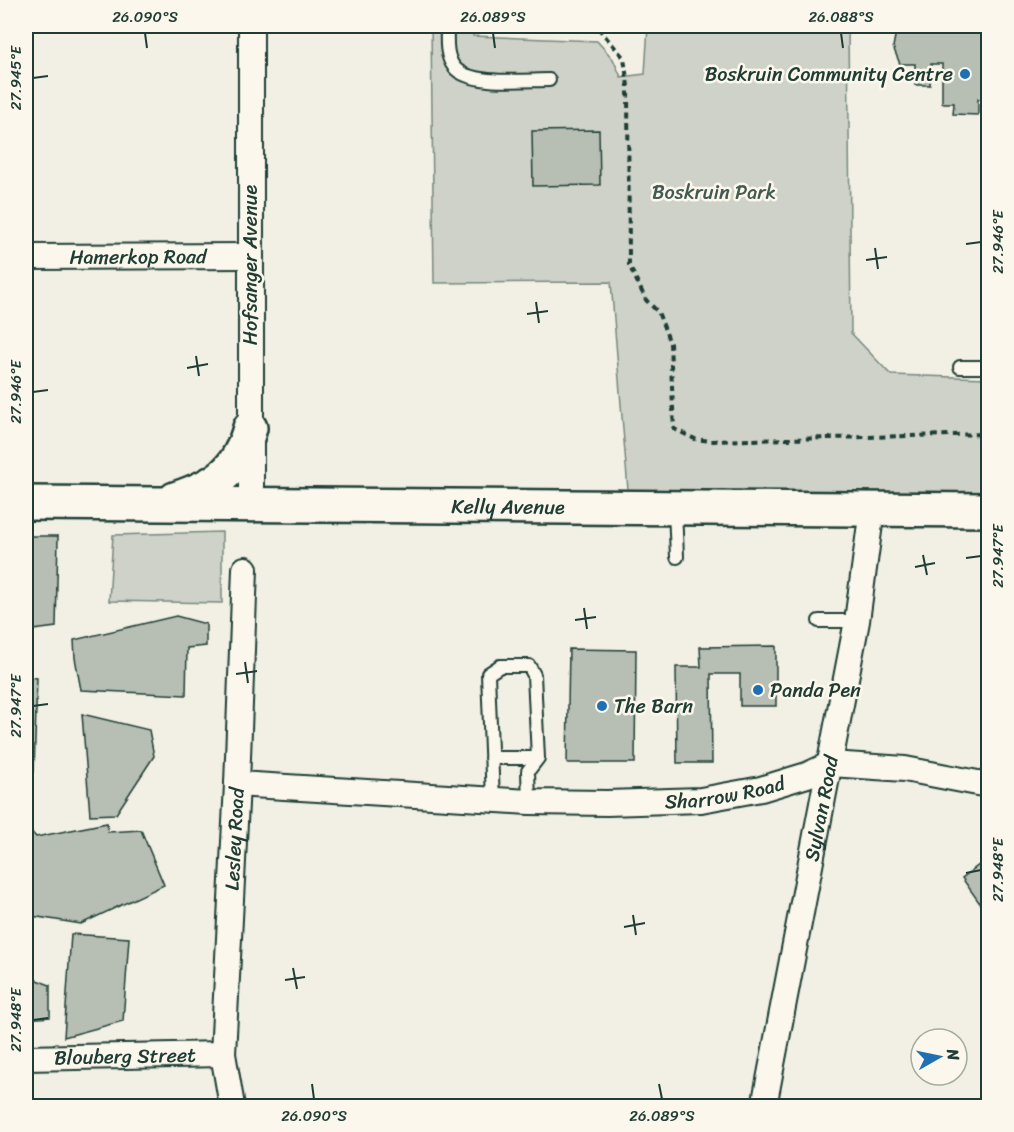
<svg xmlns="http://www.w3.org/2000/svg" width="1014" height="1132" font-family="Sriracha,sans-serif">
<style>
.green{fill:#cfd2c8;stroke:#77887e;stroke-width:1.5}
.building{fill:#b7beb3;stroke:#1f3d34;stroke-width:1.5}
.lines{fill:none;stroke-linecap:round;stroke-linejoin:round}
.lane-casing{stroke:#1f3d34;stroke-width:16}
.street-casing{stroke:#1f3d34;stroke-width:28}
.secondary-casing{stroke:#1f3d34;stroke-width:38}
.path{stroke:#1f3d34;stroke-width:4;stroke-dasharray:6 4.5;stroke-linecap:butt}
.lane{stroke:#fbf7ec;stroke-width:12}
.street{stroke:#fbf7ec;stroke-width:24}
.secondary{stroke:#fbf7ec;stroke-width:33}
.ticks{fill:none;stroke:#1f3d34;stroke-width:2}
.poi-dot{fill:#1f6fb2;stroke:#fbf7ec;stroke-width:2}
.labels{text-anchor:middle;stroke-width:5;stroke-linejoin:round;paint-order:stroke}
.poi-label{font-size:20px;fill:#1f3d34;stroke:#fbf7ec;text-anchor:start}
.park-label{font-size:20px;fill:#425b52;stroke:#fbf7ec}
.street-label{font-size:20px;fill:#1f3d34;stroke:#fbf7ec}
.neatline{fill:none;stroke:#1f3d34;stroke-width:2}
.ticks-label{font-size:15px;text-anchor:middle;fill:#1f3d34}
</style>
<rect width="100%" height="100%" fill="#f2f0e5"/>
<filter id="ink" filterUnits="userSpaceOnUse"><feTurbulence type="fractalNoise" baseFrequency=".0167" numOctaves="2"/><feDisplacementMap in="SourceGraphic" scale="12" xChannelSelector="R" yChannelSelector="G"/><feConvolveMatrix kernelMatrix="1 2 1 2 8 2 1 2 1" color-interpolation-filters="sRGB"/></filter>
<g filter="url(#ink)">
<!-- green -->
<path class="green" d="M431 26H473V36L597 41 613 59 621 77 645 74 648 26H848L851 333 891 375 987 378 988 499 628 490 611 282 434 283Z
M222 532V603L109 601 113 535Z"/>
<!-- building -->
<path class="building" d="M897 26H988V99H978V115L953 114 954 103H942V64H931L930 85H915V64H900L893 47Z
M599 130 600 185 533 186 532 131Z
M26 536H58L56 627 26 631Z
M176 616 206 624V646L187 648 186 695 81 690 75 658 74 640Z
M776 646V706H740V674H711L712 763H677L676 667H701L700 647Z
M569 649 636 650 635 763H567Z
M26 677 37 678 34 772 26 773Z
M82 714 149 730 154 756 116 814 90 815Z
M107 823 108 832 141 830 164 885 81 924 26 915V826L36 837Z
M988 858V915L962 878Z
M71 934 129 938 123 1021 64 1037Z
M26 976 50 985V1017L26 1019Z"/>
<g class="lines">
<!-- lane casing -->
<g class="lane-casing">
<path id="lane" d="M447 26C447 39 445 55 454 67 469 86 525 80 549 80
M960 367H988
M675 509 677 557
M819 621H857
M491 758H538
M493 800 488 674 500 666H529L534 675 538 758 528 771 529 802"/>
</g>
<!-- street casing -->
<g class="street-casing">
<g id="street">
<path id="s1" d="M26 257 250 256"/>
<path d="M251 505V26"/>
<path id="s2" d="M237 784 529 802 607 803 701 800 761 789 807 775 831 764 905 769 988 785"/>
<path id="s3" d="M26 1058 223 1054"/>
<path id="s4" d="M232 1106 223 1054 237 784 245 569"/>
<path id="s5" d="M764 1106 857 621 872 509"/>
</g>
</g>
<!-- secondary casing -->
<g class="secondary-casing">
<g id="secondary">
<path d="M175 499C217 485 238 472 250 428"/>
<path id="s6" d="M26 503 988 510"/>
</g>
</g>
<!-- path -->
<path class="path" d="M598 28 624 58 628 86 629 265 646 300 658 312 670 343 674 429 695 439 710 441 988 434"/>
<!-- lane -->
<use href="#lane" class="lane"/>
<!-- street -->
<use href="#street" class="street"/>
<!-- secondary -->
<use href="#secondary" class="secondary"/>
</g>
</g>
<!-- ticks -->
<path class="ticks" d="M145 33 147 48M493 33 495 48M841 33 843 48M33 78 48 76M966 244 981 242M875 248 878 269M866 260 887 257M536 302 539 323M527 314 548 311M196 356 199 376M187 368 208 364M33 392 48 390M923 555 927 575M966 558 981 556M915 567 935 563M584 608 587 629M575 620 596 617M245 662 248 683M236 674 257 671M33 706 48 704M966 873 981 870M633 915 636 935M624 927 645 923M293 968 297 989M285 980 305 977M33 1020 48 1018M312 1084 314 1099M659 1084 662 1099"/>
<!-- markers -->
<g class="poi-dot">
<circle cx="965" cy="74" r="6"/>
<circle cx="758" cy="690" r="6"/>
<circle cx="602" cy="706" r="6"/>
</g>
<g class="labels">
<!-- poi labels -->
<g class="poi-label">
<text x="953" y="81" text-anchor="end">Boskruin Community Centre</text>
<text x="770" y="697">Panda Pen</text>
<text x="614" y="713">The Barn</text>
</g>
<!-- park labels -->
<g class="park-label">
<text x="714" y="199">Boskruin Park</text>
</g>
<!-- street labels -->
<g class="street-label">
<text dy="7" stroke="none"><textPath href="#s1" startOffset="112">Hamerkop Road</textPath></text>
<text transform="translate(250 265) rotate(-90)" y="7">Hofsanger Avenue</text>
<text dy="7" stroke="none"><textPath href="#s6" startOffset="482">Kelly Avenue</textPath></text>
<text dy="7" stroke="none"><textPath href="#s2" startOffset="489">Sharrow Road</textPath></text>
<text dy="7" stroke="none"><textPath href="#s5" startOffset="303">Sylvan Road</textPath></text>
<text dy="7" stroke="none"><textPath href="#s4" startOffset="268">Lesley Road</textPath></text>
<text dy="7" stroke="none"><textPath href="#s3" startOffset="99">Blouberg Street</textPath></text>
</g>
</g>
<!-- margin -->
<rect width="1014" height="1132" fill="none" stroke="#fbf7ec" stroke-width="66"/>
<!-- north arrow -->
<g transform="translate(939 1057) rotate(81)"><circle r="28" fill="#fbf7ec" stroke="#a3ada2" stroke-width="1.5"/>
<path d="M0-4.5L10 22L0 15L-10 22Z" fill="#1f6fb2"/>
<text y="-9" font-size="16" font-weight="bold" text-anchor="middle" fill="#1f3d34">N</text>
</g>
<rect x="33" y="33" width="948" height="1066" class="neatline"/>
<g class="ticks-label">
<text x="145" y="22">26.090°S</text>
<text x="493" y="22">26.089°S</text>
<text x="841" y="22">26.088°S</text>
<text transform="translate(16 78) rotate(-90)" y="5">27.945°E</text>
<text transform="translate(998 242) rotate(-90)" y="5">27.946°E</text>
<text transform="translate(16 392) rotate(-90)" y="5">27.946°E</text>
<text transform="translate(998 556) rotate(-90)" y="5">27.947°E</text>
<text transform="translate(16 706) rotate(-90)" y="5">27.947°E</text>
<text transform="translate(998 870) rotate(-90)" y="5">27.948°E</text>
<text transform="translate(16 1020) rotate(-90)" y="5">27.948°E</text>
<text x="314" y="1121">26.090°S</text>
<text x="662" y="1121">26.089°S</text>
</g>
</svg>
